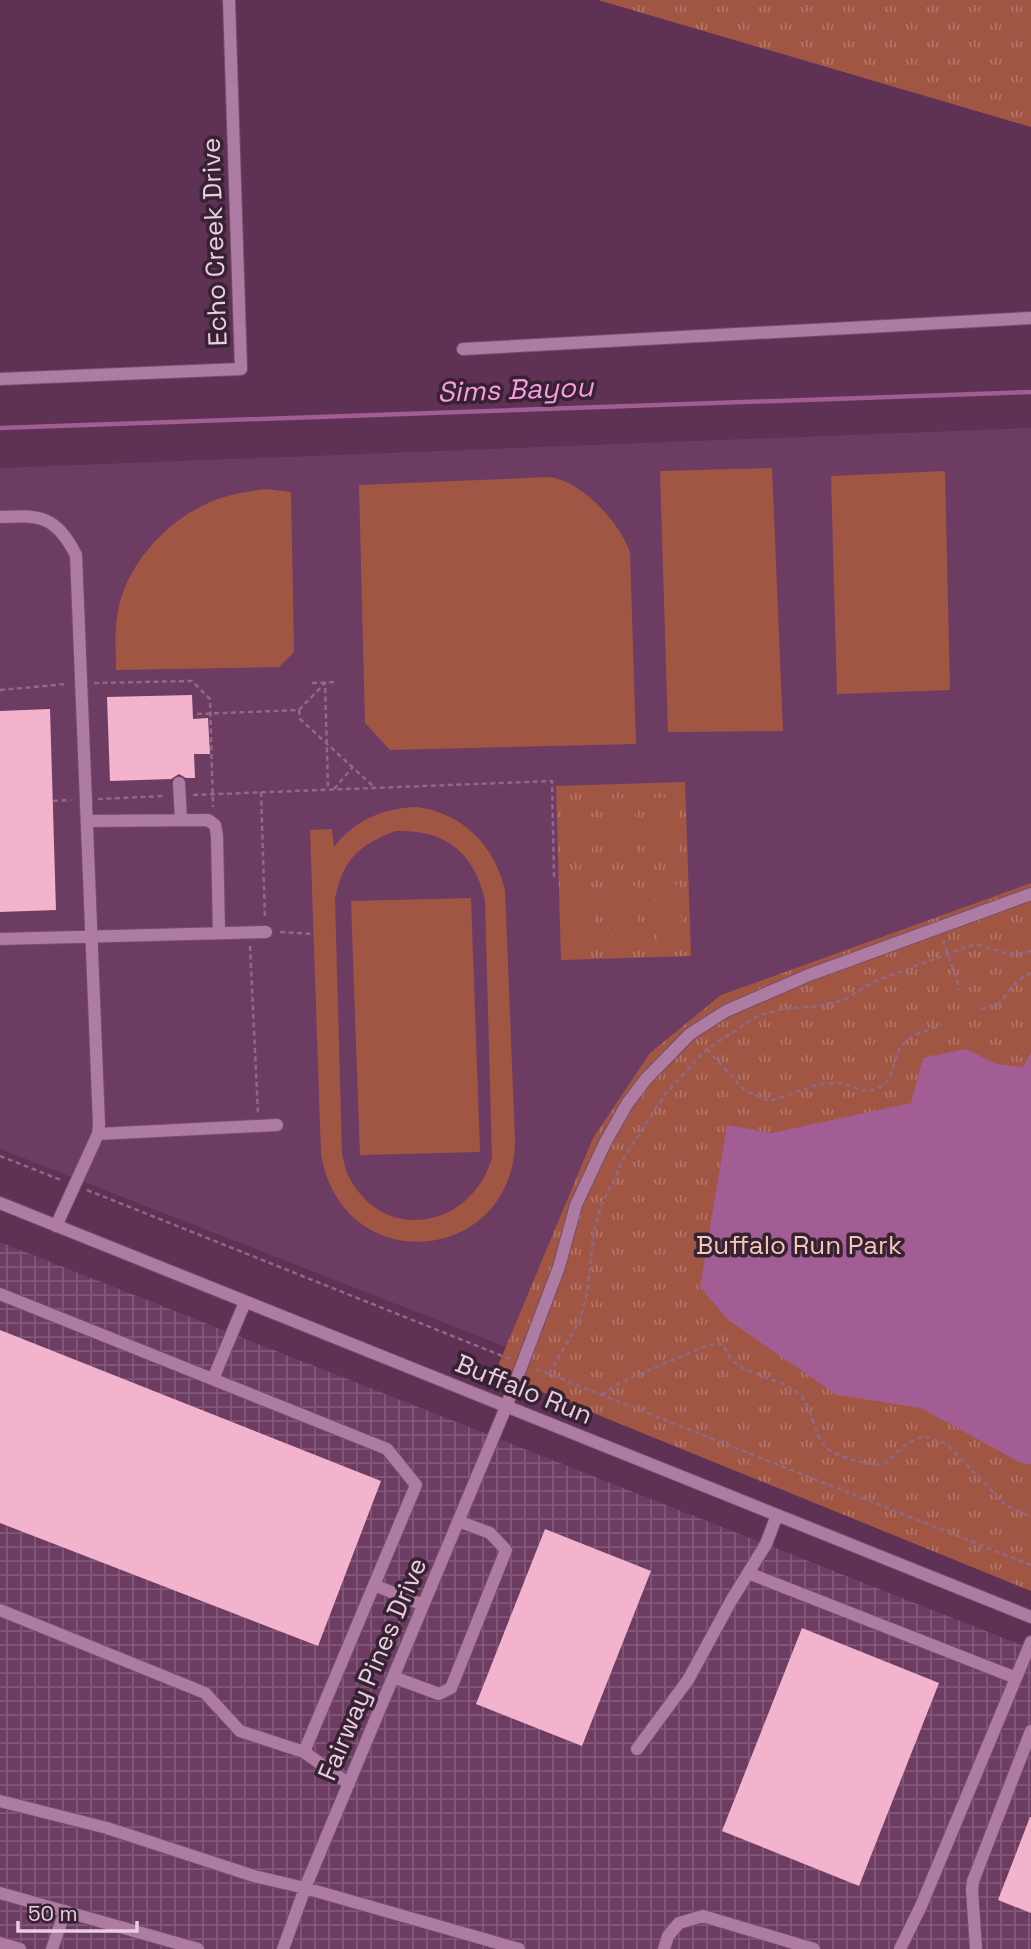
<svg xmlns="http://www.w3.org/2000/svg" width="1031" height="1949" font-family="'Space Grotesk',sans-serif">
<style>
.built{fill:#6d3c63}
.industrial{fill:url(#industrial-grid)}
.grass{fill:url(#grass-tufts)}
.pitch{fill:#a15644;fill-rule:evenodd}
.water{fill:#a15d94}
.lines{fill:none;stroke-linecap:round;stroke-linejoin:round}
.stream{stroke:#a15d94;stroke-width:4.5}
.building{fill:#f4b3cc}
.minor-casing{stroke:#734e6c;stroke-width:14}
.path{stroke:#8f6887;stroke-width:2.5;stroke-dasharray:5 3.5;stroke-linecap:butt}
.minor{stroke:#ae7ca3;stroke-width:12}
.labels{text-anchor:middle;stroke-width:7;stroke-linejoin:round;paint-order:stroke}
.street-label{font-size:26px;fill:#e9cee2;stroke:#372232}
.park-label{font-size:26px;fill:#f6c6b9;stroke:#372232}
.water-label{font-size:28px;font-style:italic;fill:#f89ae4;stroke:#372232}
</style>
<defs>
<pattern id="industrial-grid" width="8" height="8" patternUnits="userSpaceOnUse" patternTransform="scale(1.75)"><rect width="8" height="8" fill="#6d3c63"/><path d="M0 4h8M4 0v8" fill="none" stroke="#825779"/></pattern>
<pattern id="grass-tufts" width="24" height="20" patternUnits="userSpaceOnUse" patternTransform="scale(1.75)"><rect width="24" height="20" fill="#a15644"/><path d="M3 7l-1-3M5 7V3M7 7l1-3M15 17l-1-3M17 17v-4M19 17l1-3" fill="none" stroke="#b27568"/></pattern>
</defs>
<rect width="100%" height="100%" fill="#5e3155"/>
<!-- built -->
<path class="built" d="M1031 428V883L721 995 593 1138 506 1347 0 1149V468Z"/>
<!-- industrial -->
<path class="industrial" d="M0 1242 1031 1649V1949H0Z"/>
<!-- grass -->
<path class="grass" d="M598 0H1031V127Z
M685 782 691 956 561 960 556 786Z
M1031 883V1591L495 1373 593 1138 650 1053 721 995Z"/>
<!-- pitch -->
<path class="pitch" d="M772 468 783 731 668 732 660 471Z
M945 471 950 690 837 694 831 476Z
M549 477C582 481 619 522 630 552L636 744 390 750 365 723 359 485Z
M266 489 291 492 294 652 279 667 116 670C116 651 114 630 118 611 126 566 164 524 204 505 223 495 245 492 266 489Z
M678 797 679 854 653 855 651 798Z
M634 798 636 855 610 856 608 799Z
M590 800 592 857 566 858 564 801Z
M417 807C463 813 496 847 505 891L515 1139C515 1265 342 1281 321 1154L310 830 332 829 334 847C355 820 383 808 417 807ZM395 831C445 829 474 852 485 900L492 1158C471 1229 382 1245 348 1175 345 1169 344 1161 342 1154L335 899C343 859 358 846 395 831Z
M654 885H680L682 941 657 942Z
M637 886 639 943H613L611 886Z
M593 888 595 945H569L567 889Z
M471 898 480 1152 360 1155 351 901Z"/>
<!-- water -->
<path class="water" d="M966 1049 997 1064 1023 1067 1031 1052V1465L1019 1462 921 1408 837 1395 728 1320 700 1287 727 1125 772 1133 911 1103 923 1058Z"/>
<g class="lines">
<!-- stream -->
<path class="stream" d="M0 428 1031 392"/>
</g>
<!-- building -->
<path class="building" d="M192 695 193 719 208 718 210 754H194L195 778H186L179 774 171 779 110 781 107 697Z
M50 709 56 910 0 912V711Z
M0 1330 381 1481 318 1646 0 1523Z
M545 1529 651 1571 582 1746 476 1704Z
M802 1628 939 1683 859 1886 722 1831Z
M1030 1817H1031V1913L998 1900Z"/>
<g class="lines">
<!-- minor casing -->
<g class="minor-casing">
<path id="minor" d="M463 349 1031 318
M0 379 241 369 229 0
M0 517C41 515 56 516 76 555L99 1124 98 1134 56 1226
M179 783 181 819
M87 821 208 820 215 825 217 836 219 933
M0 939 266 932
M98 1134 277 1125
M0 1203 1031 1617
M0 1294 387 1449 416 1485 304 1752 240 1731 205 1693 0 1610
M213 1379 245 1302
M748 1573 1016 1678
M374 1585 423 1605
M393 1677 439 1694 451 1688 506 1550 490 1533 458 1521
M637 1749 688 1680 731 1601 766 1544 777 1515
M304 1752 349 1784
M0 1801 107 1828 254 1876 305 1888 519 1949
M0 1893 198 1949
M0 1943 20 1949
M52 1949 65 1911
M283 1949 305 1888 506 1407 559 1267 576 1205 605 1143 627 1104 646 1079 690 1034 726 1011 809 975 1031 894
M664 1949 668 1936 679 1923 703 1916 814 1949
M900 1949 921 1906 1031 1642
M976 1949 972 1890 973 1881 1031 1731"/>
</g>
<!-- path -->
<path class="path" d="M94 683 192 681 210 699 213 807
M312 683 335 682
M0 690 66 684
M299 710 300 719 373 786
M197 714 299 710 325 683 328 788
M334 789 352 768
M261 792 265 918
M193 795 552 781 554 876 559 877
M98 799 165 796
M53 801 71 800
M280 932 313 934
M943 940 960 990
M250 946 258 1114
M1031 951 1012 955 975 944 875 981 844 1000 820 1006 783 1009 759 1015 707 1049 666 1093 626 1154 601 1206 594 1231 587 1293 580 1320 549 1374 1031 1565
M981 1009 998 1005 1017 981 1031 973
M707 1049 744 1090 770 1101C791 1095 816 1082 838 1083 854 1084 862 1096 878 1088 897 1079 891 1056 904 1043 913 1033 930 1030 942 1025
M0 1156 61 1180
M87 1190 510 1359
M536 1369 549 1374
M602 1395 617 1384 708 1345 723 1344C726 1350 729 1358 734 1362 751 1377 791 1380 804 1400 814 1414 813 1436 827 1448 837 1458 869 1464 883 1465L906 1444 923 1436 947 1444 1005 1505 1031 1517"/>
<!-- minor -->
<use href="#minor" class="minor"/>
</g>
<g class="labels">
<!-- street labels -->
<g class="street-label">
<text transform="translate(214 242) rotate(-92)" y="9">Echo Creek Drive</text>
<text transform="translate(524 1389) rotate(22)" y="9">Buffalo Run</text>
<text transform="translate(372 1669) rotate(-67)" y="9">Fairway Pines Drive</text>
</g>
<!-- park labels -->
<g class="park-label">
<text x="799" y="1254">Buffalo Run Park</text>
</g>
<!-- water labels -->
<g class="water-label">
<text transform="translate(515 389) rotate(-2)" y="10">Sims Bayou</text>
</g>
</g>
<!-- scale -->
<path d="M18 1921v10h119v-10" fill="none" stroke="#e9cee2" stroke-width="3.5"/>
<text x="28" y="1921" font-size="21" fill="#e9cee2" stroke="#372232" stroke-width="5" paint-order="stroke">50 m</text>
</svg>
